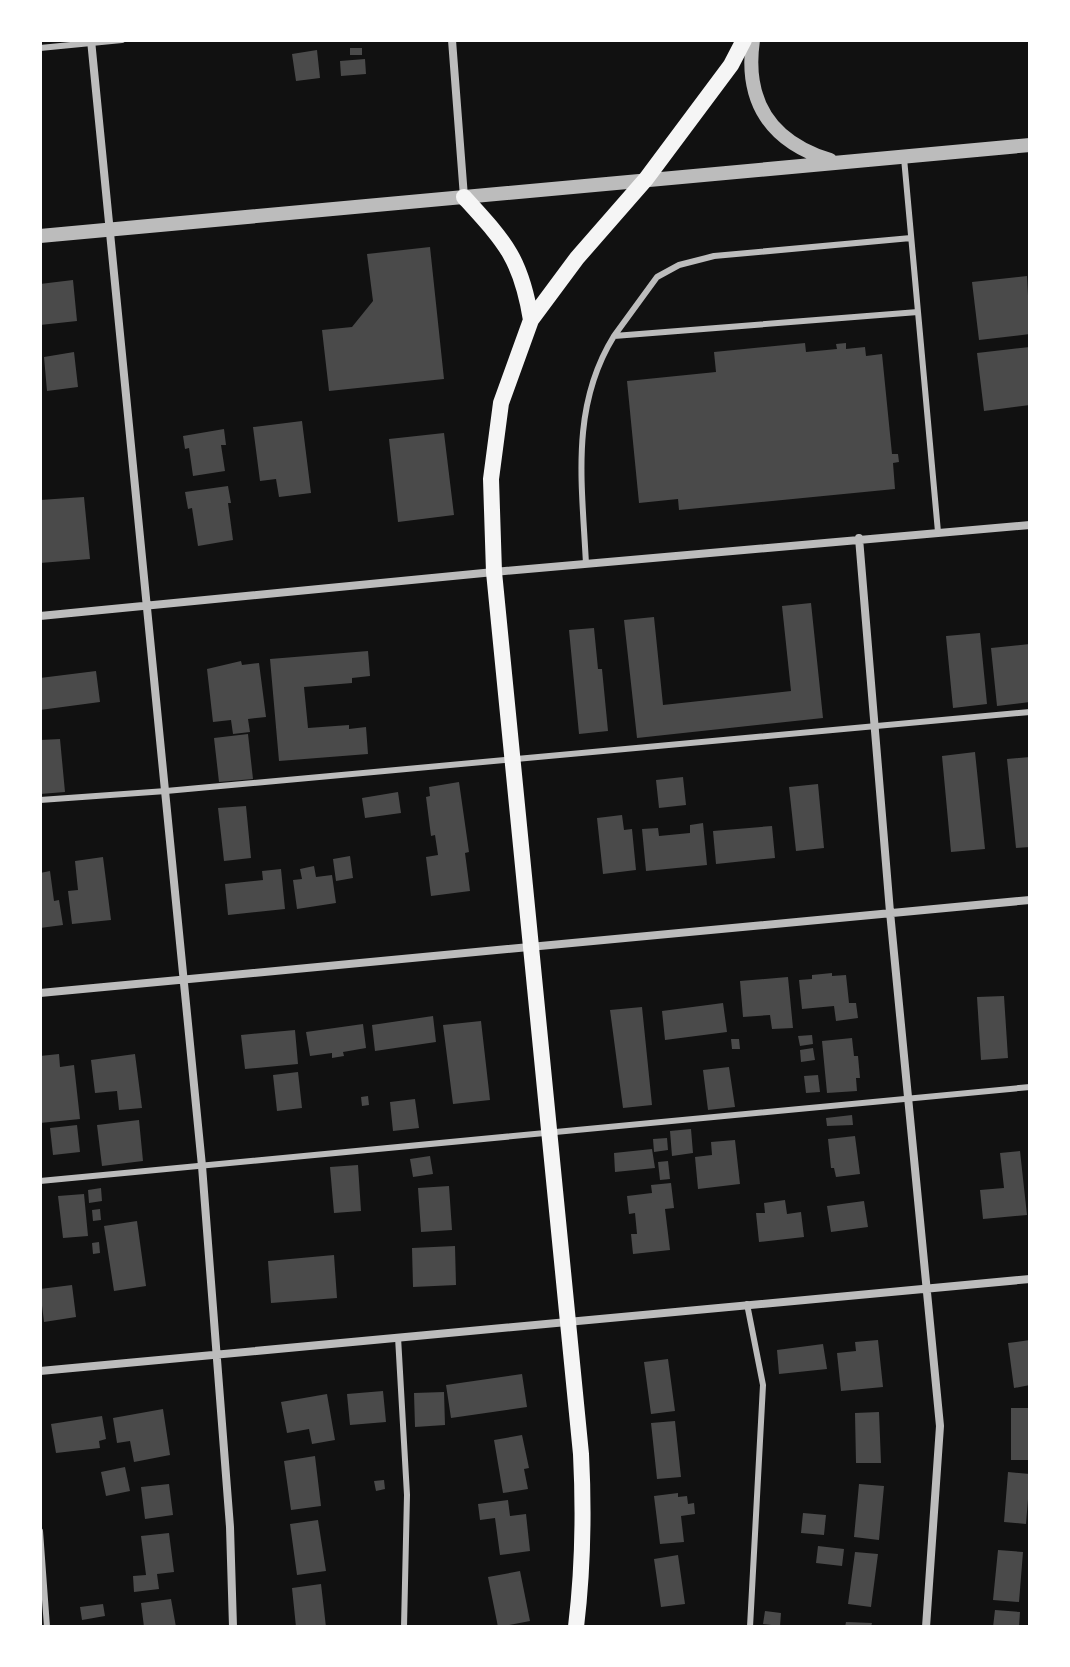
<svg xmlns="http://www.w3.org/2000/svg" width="1070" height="1667" font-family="'Work Sans',sans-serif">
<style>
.building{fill:#4a4a4a}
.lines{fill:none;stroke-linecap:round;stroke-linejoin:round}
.service{stroke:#bcbcbc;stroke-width:6}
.minor{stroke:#bcbcbc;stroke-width:8}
.tertiary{stroke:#bcbcbc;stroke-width:14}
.secondary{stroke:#f5f5f5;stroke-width:16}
</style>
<rect width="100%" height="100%" fill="#111"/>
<!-- building -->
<path class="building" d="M350 48H362V55H350Z
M317 50 320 78 296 81 292 54Z
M365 59 366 74 341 76 340 61Z
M430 247 444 379 329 391 322 330 352 327 373 301 367 254Z
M1027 276 1030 334 979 340 972 282Z
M73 280 77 321 40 325V284Z
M805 343 806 352 837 349 836 344 846 343V349L865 347 866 356 882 354 892 454H898L899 462 893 463 895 489 679 510 678 499 639 503 627 381 716 372 714 352Z
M1030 347V405L984 411 977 353Z
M74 352 78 387 47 391 44 357Z
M302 421 311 493 279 497 276 479 260 481 253 427Z
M224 429 226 445H221L225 471 193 476 189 448 185 449 183 436Z
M444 433 454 515 398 522 389 439Z
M228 486 231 503H228L233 540 198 546 192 508 188 509 185 492Z
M84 497 90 559 40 563V500Z
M811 603 823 718 637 738 624 620 654 617 663 705 791 691 782 606Z
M594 628 598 669H602L608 731 579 734 569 630Z
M980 633 987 704 953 708 946 636Z
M1030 644V702L997 706 991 648Z
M368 651 370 676 352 678V683L304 687 308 728 349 725V729L366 727 368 754 279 761 270 659Z
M241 661 242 665 259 663 266 717 248 719 250 732 233 734 231 720 213 722 207 669Z
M96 671 100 702 40 710V678Z
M248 734 253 779 219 782 214 738Z
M60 739 65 792 40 794V740Z
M975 752 985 849 951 852 942 756Z
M1030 757V847L1016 848 1007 759Z
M683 777 686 805 659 808 656 780Z
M459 782 469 852 465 853 470 891 431 896 426 857 438 855 435 835 431 836 426 797 430 796 429 787Z
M818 784 824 848 796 851 789 787Z
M398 792 401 813 365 818 362 798Z
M246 806 251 858 224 861 218 808Z
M622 815 624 830 632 829 636 870 603 874 597 818Z
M703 823 707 865 646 871 642 829 658 828 659 836 690 833V825Z
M772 826 775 858 716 864 713 831Z
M350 856 353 878 336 881 333 859Z
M103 857 111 920 72 924 68 891 78 890 75 861Z
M314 866 316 877 332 875 336 903 297 909 293 880 302 879 300 869Z
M281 869 285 909 228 915 225 884 263 880 262 871Z
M50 871 54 901 59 900 63 925 40 928V873Z
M832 973V976L846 975 849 1003H856L858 1018 836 1021 834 1006 802 1009 799 980 812 979V975Z
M788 977 793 1028 772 1029 770 1015 743 1017 740 981Z
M1004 996 1008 1058 981 1060 977 997Z
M723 1003 727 1032 665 1040 662 1011Z
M642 1007 652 1105 623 1108 610 1010Z
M433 1016 436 1042 375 1051 372 1025Z
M481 1021 490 1100 453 1104 443 1025Z
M363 1024 366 1048 343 1052 344 1056 332 1058V1053L310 1056 306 1032Z
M295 1030 298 1064 245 1069 241 1035Z
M812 1035 813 1044 800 1046 798 1036Z
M852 1038 854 1056H858L860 1078H856L857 1091 827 1093 822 1041Z
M731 1039H739L740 1049H732Z
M813 1048 815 1060 801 1062 800 1050Z
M59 1054 60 1067 74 1065 80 1119 40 1123V1056Z
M135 1054 142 1108 119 1110 117 1091 95 1093 91 1060Z
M729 1067 735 1107 708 1110 703 1070Z
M298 1072 302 1108 277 1111 273 1075Z
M818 1075 820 1092 806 1093 804 1076Z
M368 1096 369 1105 362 1106 361 1097Z
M415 1099 419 1128 393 1131 390 1102Z
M852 1115 853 1125 827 1126 826 1118Z
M139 1120 143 1161 102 1166 97 1125Z
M77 1125 80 1152 53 1155 50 1128Z
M691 1129 693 1153 672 1156 670 1131Z
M855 1136 860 1174 836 1177 834 1168H831L828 1139Z
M667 1138 668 1150 654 1152 653 1139Z
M735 1140 740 1184 698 1189 695 1157 712 1155 711 1142Z
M652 1149 655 1168 615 1172 614 1153Z
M1020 1151 1027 1215 983 1219 980 1190 1004 1188 1000 1153Z
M430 1156 433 1174 413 1177 410 1159Z
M668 1161 670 1179 660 1180 658 1162Z
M358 1165 361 1211 334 1213 330 1167Z
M671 1183 674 1208 665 1209 670 1250 633 1254 631 1234H637L635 1213 629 1214 627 1196 652 1193 651 1185Z
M449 1186 452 1230 421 1232 418 1188Z
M101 1188 102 1201 89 1203 88 1190Z
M84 1194 88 1236 63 1238 58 1196Z
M785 1200 787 1214 801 1212 804 1237 759 1242 756 1213H765L764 1203Z
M864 1201 868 1227 831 1232 827 1206Z
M100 1209 101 1220 93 1221 92 1210Z
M137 1221 146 1286 114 1291 104 1226Z
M99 1242 100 1253 93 1254 92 1243Z
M455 1246 456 1285 413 1287 412 1248Z
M334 1255 337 1298 271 1303 268 1261Z
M72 1285 76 1317 44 1322 40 1289Z
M878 1340 883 1387 841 1391 837 1353 856 1351 855 1342Z
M1030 1340V1385L1014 1388 1008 1343Z
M823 1344 827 1369 779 1374 777 1350Z
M668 1359 675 1411 651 1414 644 1362Z
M522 1374 527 1407 451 1418 446 1385Z
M383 1391 386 1422 350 1425 347 1394Z
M444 1392 445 1425 415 1427 414 1393Z
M327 1394 335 1440 312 1444 309 1429 287 1433 281 1402Z
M1011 1408H1030V1460H1011Z
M163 1409 170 1455 134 1462 130 1441 117 1443 113 1418Z
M879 1412 881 1463H856L855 1413Z
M102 1416 106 1439 99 1441 100 1448 56 1453 51 1424Z
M675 1421 681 1477 657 1479 651 1423Z
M522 1435 529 1468 524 1469 528 1489 503 1493 494 1440Z
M315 1456 321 1506 291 1510 284 1461Z
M125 1467 130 1491 106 1496 101 1472Z
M1008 1472 1030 1474 1026 1524 1004 1522Z
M384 1480 385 1489 376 1491 374 1481Z
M169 1484 173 1515 145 1519 141 1487Z
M859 1484 884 1486 879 1540 854 1537Z
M678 1493V1497L687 1496 688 1504 694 1503 695 1514 681 1516 684 1542 660 1544 654 1496Z
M508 1500 510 1516 526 1514 530 1551 500 1555 495 1518 480 1520 478 1504Z
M803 1513 826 1515 824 1535 801 1533Z
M318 1520 326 1571 297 1575 290 1524Z
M169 1533 174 1572 157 1574 159 1589 134 1592 133 1576 146 1575 141 1536Z
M818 1546 844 1549 842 1566 816 1563Z
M998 1550 1023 1552 1019 1602 993 1600Z
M855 1552 878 1554 871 1607 848 1604Z
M678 1555 685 1604 661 1607 654 1559Z
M520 1571 530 1621 498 1627 488 1577Z
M321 1584 326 1627H296L292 1588Z
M171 1599 176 1627H144L141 1603Z
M103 1604 105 1616 82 1620 80 1607Z
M995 1610 1020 1612 1019 1627H993Z
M765 1611 781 1613 780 1626 763 1624Z
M846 1622 872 1623 871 1627H845Z"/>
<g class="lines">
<!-- service -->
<path class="service" d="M40 48 122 40
M904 158 938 532
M614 336 657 277 679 265 714 256 911 238
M586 564C582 483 570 407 614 336L918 312
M40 800 166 791 1030 712
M40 1181 1030 1087
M747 1304 763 1385 750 1627
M398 1337 407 1495 404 1627
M40 1531 47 1627"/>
<!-- minor -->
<path class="minor" d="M91 40 202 1166 230 1527 233 1627
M452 40 464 197
M859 538 890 912 940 1426 926 1627
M40 616 494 572 1030 525
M40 993 1030 900
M40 1371 1030 1279"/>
<!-- tertiary -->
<path class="tertiary" d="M753 40C744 102 771 142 830 160
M40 236 1030 145"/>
<!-- secondary -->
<path class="secondary" d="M464 197C505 242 521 258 531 320
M576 1627C583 1569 584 1513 581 1454L494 572 491 479 501 403 531 320 577 258 646 179 731 65 744 40"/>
</g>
<!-- border -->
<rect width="1070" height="1667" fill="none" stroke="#ffffff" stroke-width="84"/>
</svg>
